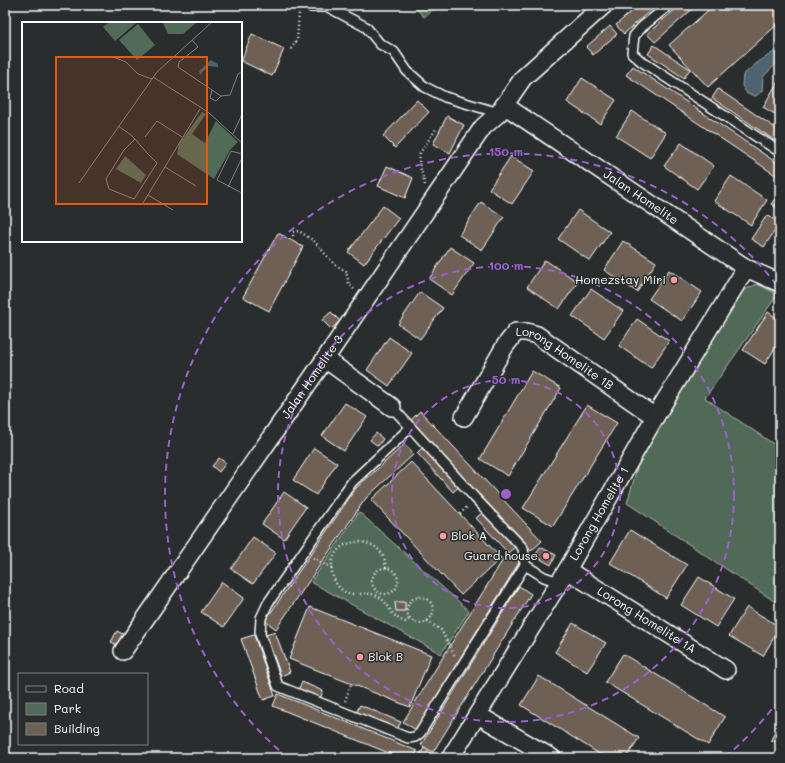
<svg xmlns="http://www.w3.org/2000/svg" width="785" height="763" font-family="Mali,sans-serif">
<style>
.green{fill:#516b59;stroke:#a8b5ac}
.water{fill:#4d6370;stroke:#94a1a9}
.building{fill:#6e6154;stroke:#fff}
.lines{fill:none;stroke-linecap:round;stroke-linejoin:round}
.lane-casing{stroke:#fff;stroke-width:12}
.street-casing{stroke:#fff;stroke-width:20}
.path{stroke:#fff;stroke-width:2.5;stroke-dasharray:1 3;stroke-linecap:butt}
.lane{stroke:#2a2d2e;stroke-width:9}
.street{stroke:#2a2d2e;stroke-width:17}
.ring{fill:none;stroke:#9c61cf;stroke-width:2;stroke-dasharray:7 5}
.poi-dot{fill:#ff9aa2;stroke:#2a2d2e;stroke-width:1.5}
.labels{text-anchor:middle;stroke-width:3;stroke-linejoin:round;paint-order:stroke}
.street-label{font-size:12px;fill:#fff;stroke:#2a2d2e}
.poi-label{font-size:12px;fill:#fff;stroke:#2a2d2e;text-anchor:end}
.inset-road{fill:none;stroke:#7f8182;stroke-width:1}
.view{fill:#e8590c;fill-opacity:0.15;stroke:#e8590c;stroke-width:2}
.inset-edge{fill:none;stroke:#fff;stroke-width:2}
.centre{fill:#9c61cf;stroke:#2a2d2e;stroke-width:2}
.ring-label{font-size:12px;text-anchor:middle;font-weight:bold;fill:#9c61cf;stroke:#2a2d2e;stroke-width:3;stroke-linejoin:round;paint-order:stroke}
</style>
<rect width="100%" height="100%" fill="#2a2d2e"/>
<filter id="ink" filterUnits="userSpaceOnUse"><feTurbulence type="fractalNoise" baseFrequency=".025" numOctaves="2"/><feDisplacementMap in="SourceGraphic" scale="8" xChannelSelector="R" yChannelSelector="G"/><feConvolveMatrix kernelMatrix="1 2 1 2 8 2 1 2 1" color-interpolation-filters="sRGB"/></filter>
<g filter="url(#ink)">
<!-- green -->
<path class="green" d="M413 5H438L424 17Z
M757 284 778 294 705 398 775 445 780 435V605L627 503 642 451 740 292Z
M359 512 469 611 441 654 311 582Z"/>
<!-- water -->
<path class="water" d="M780 48V60L763 77 762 91 756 96 747 94 742 86 743 75 757 63Z"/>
<!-- building -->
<path class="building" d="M639 5H656L624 34 616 25Z
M680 5H697L655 42 647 34Z
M714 5H780V22L708 87 669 45Z
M610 26 617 34 593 55 586 47Z
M252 34 284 49 272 76 241 61Z
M654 45 690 69 684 78 648 54Z
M633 66 780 165V178L626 75Z
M582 78 616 100 600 124 567 102Z
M780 78V117L763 107Z
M718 89 780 131V144L712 98Z
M417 100 429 112 395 148 383 136Z
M632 111 666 133 650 158 616 136Z
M447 116 464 125 450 153 433 144Z
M681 143 714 166 697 189 664 166Z
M511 156 534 171 512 204 489 189Z
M387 166 413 178 405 198 378 186Z
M731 176 767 200 751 225 714 201Z
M780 192V210L771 204Z
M481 202 504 217 482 250 459 235Z
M383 206 399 218 364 264 348 252Z
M578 210 610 232 590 261 558 239Z
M767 215 780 223 764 247 751 239Z
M278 233 303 247 269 311 243 297Z
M623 241 656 262 637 292 604 270Z
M450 247 474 263 452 295 429 279Z
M545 260 578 282 559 309 527 287Z
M669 270 702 292 682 321 649 299Z
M591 289 623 311 604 338 572 316Z
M420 292 443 308 420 339 398 324Z
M331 312 340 321 331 329 322 320Z
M768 312 780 320V340L765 364 743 350Z
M637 319 669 341 651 368 619 346Z
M389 337 412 353 389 386 367 370Z
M532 371 561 388 508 476 480 459Z
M345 403 367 417 344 451 322 436Z
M587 405 617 423 553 526 523 508Z
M420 411 542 541 531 551 410 421Z
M376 433 383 439 378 446 370 440Z
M405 444 414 454 366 498 276 629 265 621 356 488Z
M423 447 460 486 453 492 417 453Z
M314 448 337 463 316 495 293 480Z
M219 458 226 463 219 472 212 466Z
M411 462 501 558 461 595 371 500Z
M284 492 306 507 284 539 262 524Z
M483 512 515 547 508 553 476 518Z
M630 530 687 565 666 598 610 563Z
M253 537 276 553 253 584 231 569Z
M540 547 556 555 551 565 535 556Z
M507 553 520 561 416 730 403 722Z
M699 577 734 599 716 627 681 605Z
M222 582 244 598 224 627 201 612Z
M519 586 531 594 433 752 421 745Z
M395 602H405V611H396Z
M310 607 431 655 410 707 289 659Z
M747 607 780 627 763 656 729 636Z
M573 623 606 643 587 672 555 652Z
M117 631 126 636 120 646 111 642Z
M275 632 290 672 281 676 266 635Z
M254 635 275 696 263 700 241 639Z
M623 654 725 717 708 745 605 682Z
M539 676 639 738 626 758H606L521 705Z
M302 682 323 691 320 699 298 690Z
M278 694 417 751 414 758H401L273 706Z
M360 705 401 722 397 730 356 713Z
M780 720V744L771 740Z
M424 748 434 755 432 758H418Z"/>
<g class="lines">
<!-- lane casing -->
<g class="lane-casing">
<path id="lane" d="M307 5 311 7H328L366 27 380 44 394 52 407 71 425 87 445 97 499 113
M669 5 642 27 634 36 632 53 641 61 780 152
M392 407 475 498 523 548 525 565 420 733 415 737 408 738 278 686 260 634 261 618 268 603 352 482 411 427
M525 565 544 577 559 582"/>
</g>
<!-- street casing -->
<g class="street-casing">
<g id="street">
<path id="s1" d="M504 105 746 268 780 283"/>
<path d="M325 359 392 407"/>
<path id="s2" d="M464 417 505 346 516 332H526L537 335 655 417"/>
<path id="s3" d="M567 570 726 670"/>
<path id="s4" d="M123 651 325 359 483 127 499 113 523 78 604 5"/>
<path d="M478 715 552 758"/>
<path id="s5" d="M451 757 567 570 655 417 746 268"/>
</g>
</g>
<!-- path -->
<path class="path" d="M291 49 297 40 299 13
M425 185 419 163 420 153 436 129
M293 236V232L299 231 314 241 335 265 346 271 349 284 354 289
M460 514 468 506
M313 558 332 568
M372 581a13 13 0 1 1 26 0a13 13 0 1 1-26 0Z
M386 568C385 564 385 558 382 554 373 540 351 538 339 549 328 560 330 581 342 590 353 598 364 591 375 595 391 601 387 616 406 622L410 618
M407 610a13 13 0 1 1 26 0a13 13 0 1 1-26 0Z
M427 621 441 630 455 656
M345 701 351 684"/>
<!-- lane -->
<use href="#lane" class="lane"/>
<!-- street -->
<use href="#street" class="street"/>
</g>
</g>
<!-- distance rings -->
<g class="ring">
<circle cx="506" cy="494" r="114"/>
<circle cx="506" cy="494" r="228"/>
<path d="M779 700A342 342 0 0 1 724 758M288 758A342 342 0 1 1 779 288"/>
</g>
<!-- markers -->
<g class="poi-dot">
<circle cx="674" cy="280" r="4"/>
<circle cx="443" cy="536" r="4"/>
<circle cx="546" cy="556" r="4"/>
<circle cx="360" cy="657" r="4"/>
</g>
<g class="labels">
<!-- street labels -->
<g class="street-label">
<text dy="4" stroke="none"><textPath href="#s1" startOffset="165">Jalan Homelite</textPath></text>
<text dy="4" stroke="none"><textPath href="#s2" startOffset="156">Lorong Homelite 1B</textPath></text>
<text dy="4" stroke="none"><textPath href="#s4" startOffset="333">Jalan Homelite 3</textPath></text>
<text dy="4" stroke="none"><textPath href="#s5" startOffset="285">Lorong Homelite 1</textPath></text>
<text dy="4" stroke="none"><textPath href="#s3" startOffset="94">Lorong Homelite 1A</textPath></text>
</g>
<!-- poi labels -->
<g class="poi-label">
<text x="666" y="284">Homezstay Miri</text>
<text x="451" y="540" text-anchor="start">Blok A</text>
<text x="538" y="560">Guard house</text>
<text x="368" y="661" text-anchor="start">Blok B</text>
</g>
</g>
<!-- overview -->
<g transform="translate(22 22)">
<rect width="220" height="220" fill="#2a2d2e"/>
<path d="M86 1H114L93 19 81 5ZM141 1H174L161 12H146ZM116 2 133 23 115 38 97 18ZM180 90 184 92 170 112 183 121 194 99 216 120 208 128 192 157 155 132 157 122ZM103 134 124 153 119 161 94 147Z" fill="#516b59"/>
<path d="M189 38 196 42V45L186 44 178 53 177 49Z" fill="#4d6370"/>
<path class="inset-road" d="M170 18 176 25 157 40 156 45 199 74 208 73 216 52 220 49M91 35 104 40 116 52 130 57M131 55 186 90 220 121M190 68 188 76 194 79 199 74M96 104 109 113 113 117 125 131 135 141 112 177 87 167 84 157 102 128 113 117M211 112 220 92M123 115 135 99 160 115M220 132 209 129 195 158 220 171M143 145 174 164M57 161 135 50 189 1M206 165 220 136M126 173 151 188M121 181 178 87"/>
<path class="view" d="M34 35H185V182H34Z"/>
<rect width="220" height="220" class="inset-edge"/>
</g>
<circle cx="506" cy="494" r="6" class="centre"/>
<g class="ring-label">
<text x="506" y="156">150 m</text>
<text x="506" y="270">100 m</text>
<text x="506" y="384">50 m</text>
</g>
<!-- margin -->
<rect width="785" height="763" fill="none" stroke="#2a2d2e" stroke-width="20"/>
<rect x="10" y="10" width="765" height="743" fill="none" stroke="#fff" stroke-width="1.5" filter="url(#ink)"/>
<!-- legend -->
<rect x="18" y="673" width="130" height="72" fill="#2a2d2e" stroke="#7f8182"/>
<rect x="26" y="686" width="20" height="6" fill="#2a2d2e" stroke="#7f8182"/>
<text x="54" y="693" font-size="12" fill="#ffffff">Road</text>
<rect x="26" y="703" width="20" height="12" fill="#516b59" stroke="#7f8182"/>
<text x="54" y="713" font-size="12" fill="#ffffff">Park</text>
<rect x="26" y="723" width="20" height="12" fill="#6e6154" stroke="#7f8182"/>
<text x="54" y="733" font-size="12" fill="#ffffff">Building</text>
</svg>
